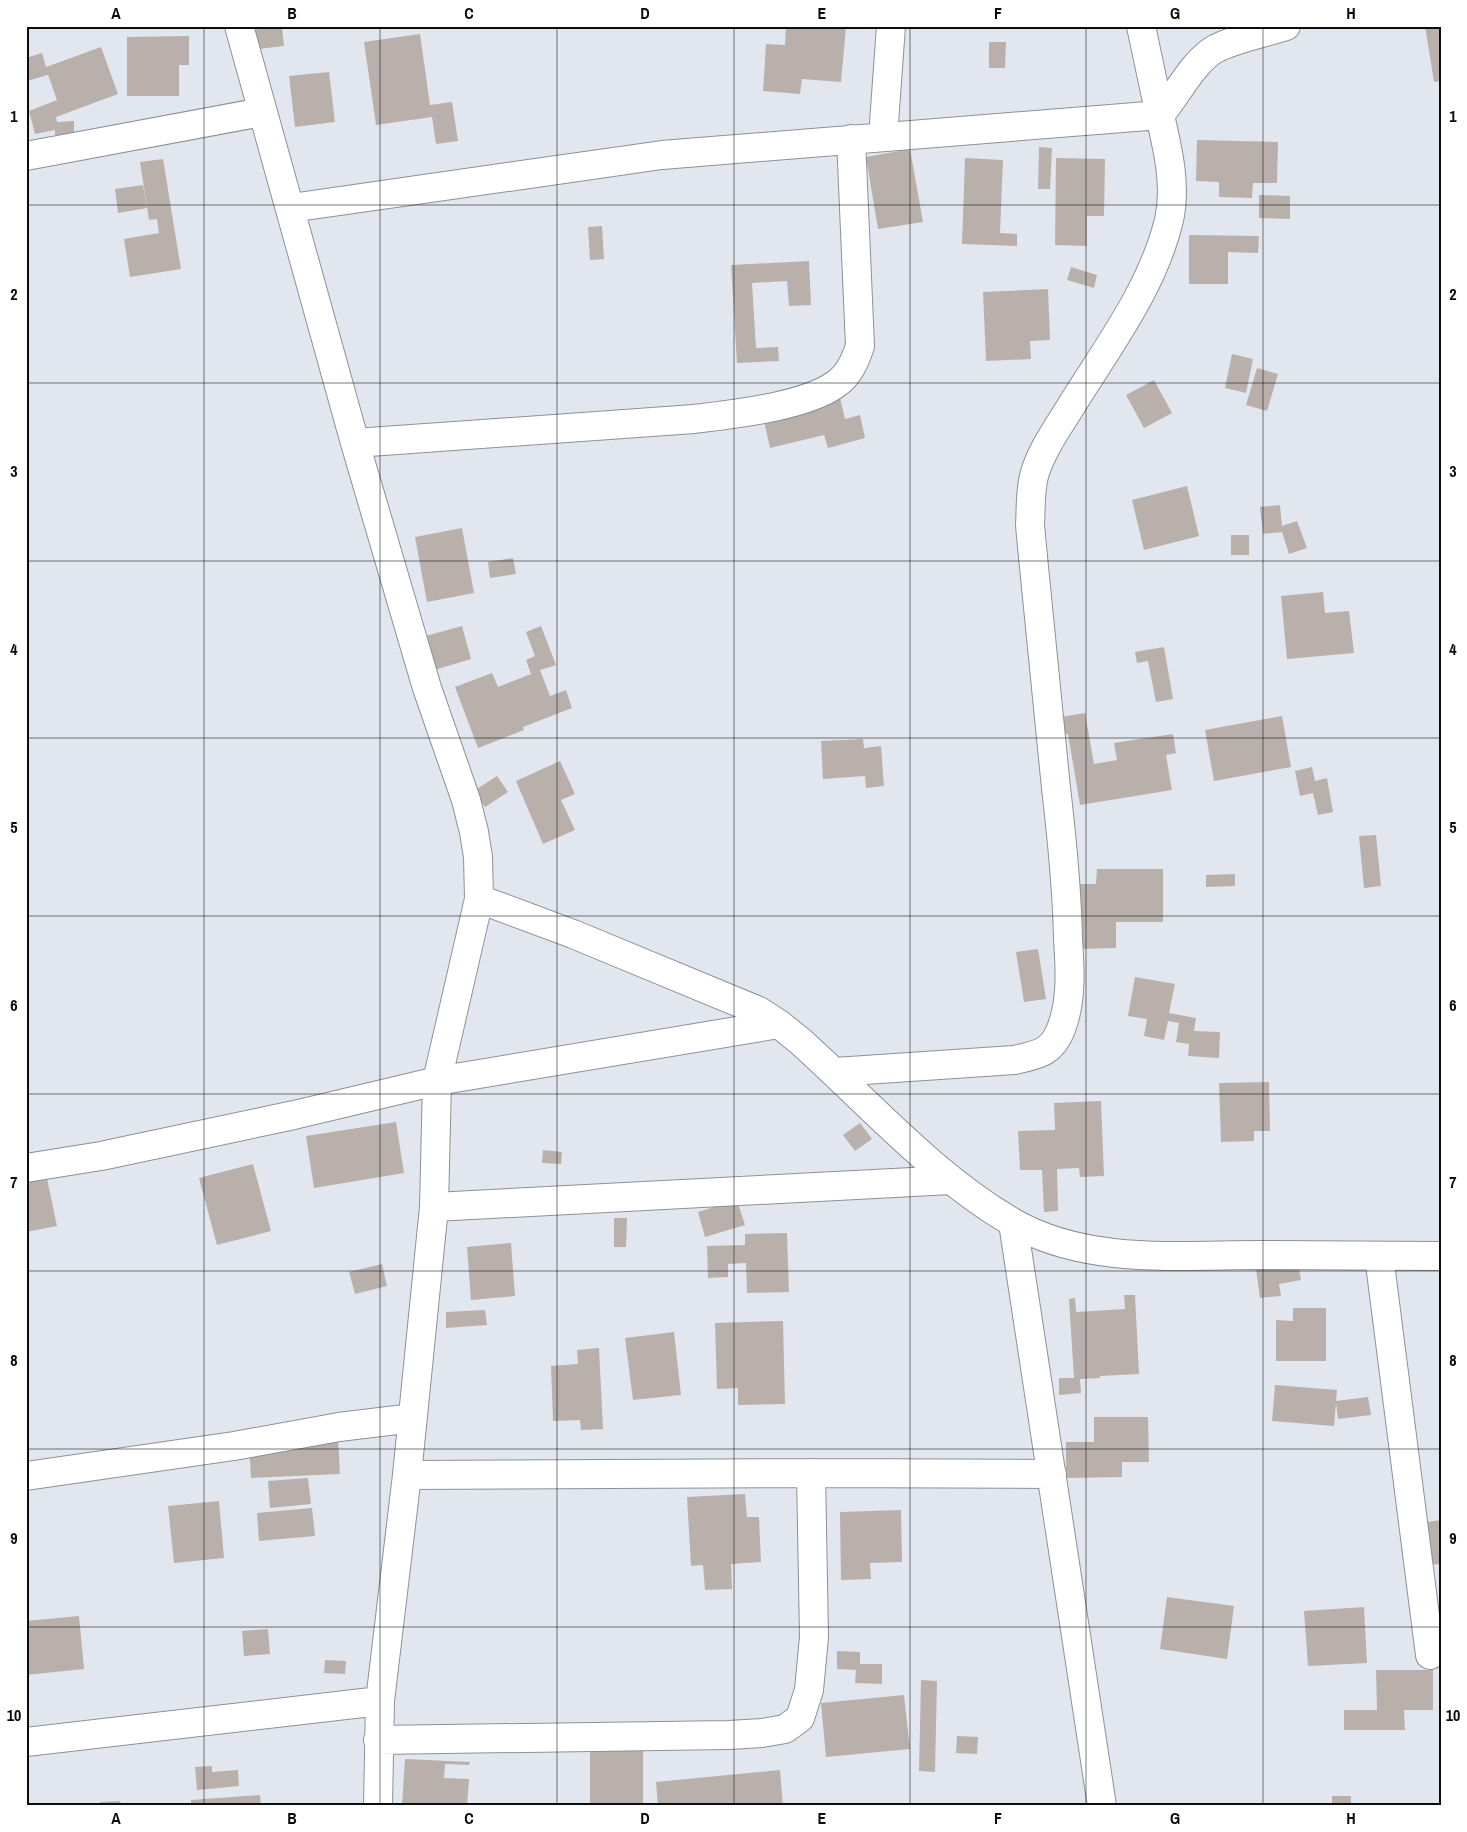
<svg xmlns="http://www.w3.org/2000/svg" width="1467" height="1832" font-family="'Archivo Narrow',sans-serif">
<style>
.building{fill:#b9b0ac}
.lines{fill:none;stroke-linecap:round;stroke-linejoin:round}
.minor-casing{stroke:#8c9198;stroke-width:30}
.minor{stroke:#fff;stroke-width:28}
.grid{fill:none;stroke:#0a0c0e;stroke-width:1;stroke-opacity:0.55}
.neatline{fill:none;stroke:#0a0c0e;stroke-width:2}
.grid-label{font-size:16px;text-anchor:middle;font-weight:bold;fill:#0a0c0e}
</style>
<rect width="100%" height="100%" fill="#e2e7ef"/>
<!-- building -->
<path class="building" d="M786 26 846 27 841 82 802 79 800 94 763 91 766 44 785 45Z
M1425 26H1441V81L1434 82Z
M282 27 284 46 250 50 249 30Z
M420 34 430 105 452 102 458 141 436 144 432 117 376 125 364 42Z
M189 36V65H179V96H127V37Z
M989 42H1006L1005 68H989Z
M101 47 118 94 56 117 57 122 74 121V134L55 135V130L35 134 29 111 57 100 48 75 27 81 26 58 42 53 46 67Z
M329 72 335 122 295 127 289 76Z
M1197 140 1278 142 1277 183H1253L1252 198 1219 197V182L1196 181Z
M1039 147 1052 148 1050 189H1038Z
M910 149 923 222 878 229 866 157Z
M965 158 1003 160 1000 233 1017 234V246L962 244Z
M1056 158 1105 159 1104 216H1087V246L1055 245Z
M163 159 181 269 130 277 124 239 159 233 157 219 149 220 140 162Z
M143 185 147 208 118 213 115 189Z
M1259 195 1290 196V219L1259 218Z
M602 226 604 259 590 260 588 227Z
M1189 235 1259 236 1258 253 1228 252V284H1189Z
M809 261 811 305 789 306 787 281 752 283 756 348 778 347 779 361 737 363 731 265Z
M1071 267 1097 275 1094 288 1067 280Z
M1048 289 1050 340 1030 341 1031 359 986 361 983 292Z
M1232 354 1253 359 1246 393 1225 388Z
M1257 368 1278 374 1267 411 1246 405Z
M1154 380 1172 413 1144 428 1126 395Z
M838 389 845 419 860 415 865 438 828 448 824 435 770 448 761 408Z
M1187 486 1199 536 1144 550 1132 500Z
M1280 505 1282 526 1297 521 1307 548 1289 554 1282 532 1263 534 1260 507Z
M462 528 474 593 427 602 415 537Z
M1231 535H1249V555H1231Z
M513 558 516 574 490 578 488 562Z
M1323 592 1325 613 1349 611 1354 653 1287 659 1281 596Z
M462 626 471 659 431 671 422 637Z
M541 626 556 665 540 670 550 696 566 690 572 708 523 727 524 730 478 748 455 687 492 673 498 687 531 674 526 660 535 656 526 632Z
M1164 647 1173 699 1156 702 1148 661 1137 663 1135 652Z
M1085 713 1094 764 1117 760 1114 743 1173 734 1176 753 1166 755 1172 790 1080 805 1068 734 1057 735 1054 718Z
M1282 716 1291 767 1214 781 1205 730Z
M863 739 864 748 881 746 884 786 866 788 865 776 823 779 821 741Z
M560 761 575 794 561 800 575 830 543 844 516 781Z
M1312 767 1315 781 1327 778 1333 812 1318 815 1313 793 1300 796 1295 771Z
M497 776 508 792 485 807 474 791Z
M1376 835 1381 886 1364 888 1359 836Z
M1097 869H1163V922H1116V948L1079 949V884H1096Z
M1235 874V886L1206 887V875Z
M1038 949 1046 999 1024 1002 1016 952Z
M1135 977 1175 984 1169 1013 1196 1018 1194 1031 1220 1032 1219 1058 1188 1056 1189 1044 1176 1042 1179 1023 1168 1021 1164 1040 1144 1036 1147 1019 1128 1016Z
M1269 1082 1270 1131H1254V1141L1221 1142 1219 1083Z
M1101 1101 1104 1176 1080 1177 1079 1168 1057 1169 1058 1211 1044 1212 1042 1170H1020L1018 1131 1055 1130 1054 1103Z
M396 1122 404 1173 314 1188 306 1136Z
M860 1123 872 1139 855 1151 843 1135Z
M543 1150 562 1152 561 1164 542 1163Z
M253 1164 271 1231 217 1245 199 1178Z
M46 1174 57 1226 26 1232V1178Z
M737 1200 745 1225 705 1237 698 1212Z
M614 1218H627L626 1247H614Z
M787 1233 789 1292 747 1293 746 1263 728 1264V1277L708 1278 707 1246 745 1245V1234Z
M511 1243 515 1296 471 1300 467 1247Z
M1298 1262 1301 1280 1279 1284 1281 1296 1260 1298 1256 1269Z
M382 1264 387 1286 355 1294 349 1272Z
M1124 1295H1135L1139 1374 1100 1376V1378L1080 1379 1081 1393 1059 1395V1378H1074L1069 1299 1075 1298 1076 1312 1125 1309Z
M1293 1308H1326V1361H1276V1320L1293 1321Z
M485 1310 487 1325 446 1328V1312Z
M783 1321 785 1404 738 1405V1388L717 1389 715 1323Z
M674 1332 681 1395 633 1400 625 1338Z
M599 1348 603 1429 581 1430 580 1420 553 1421 551 1366 578 1364 577 1350Z
M1275 1385 1337 1390 1336 1401 1368 1397 1371 1415 1338 1419 1336 1403 1334 1426 1272 1421Z
M1094 1417H1148L1149 1462H1122V1477L1066 1478V1442H1094Z
M338 1438 340 1474 251 1478 249 1442Z
M308 1478 311 1504 270 1508 268 1481Z
M745 1494 747 1517H758L759 1518 761 1562 731 1564 732 1589 705 1590 703 1565 691 1566 687 1497Z
M219 1501 224 1558 174 1563 168 1506Z
M312 1508 315 1536 259 1541 257 1513Z
M901 1510 902 1562 870 1563 871 1579 841 1580 840 1512Z
M1441 1520V1564L1417 1566 1420 1523Z
M1167 1597 1234 1606 1227 1659 1160 1649Z
M1364 1607 1367 1663 1308 1666 1304 1611Z
M79 1616 84 1669 26 1675V1621Z
M268 1629 270 1654 244 1656 242 1631Z
M837 1651 860 1652V1664H882V1684L855 1683 856 1670 837 1669Z
M325 1660 346 1661 345 1674 324 1673Z
M1376 1670H1433V1710H1404L1405 1730H1344V1710H1377Z
M921 1680 937 1681 935 1772 919 1771Z
M904 1695 910 1749 826 1757 821 1703Z
M957 1736 978 1737 977 1754 956 1753Z
M590 1751H643V1806H590Z
M405 1759 470 1762 469 1765 445 1764 444 1778 469 1779 467 1806H402Z
M212 1766V1772L238 1770 239 1786 197 1790 195 1767Z
M780 1770 783 1806H658L656 1782Z
M260 1795 261 1806H191V1800Z
M1332 1796H1351V1806H1332Z
M120 1801 121 1806H101L100 1802Z"/>
<g class="lines">
<!-- minor casing -->
<g class="minor-casing">
<path id="minor" d="M239 26 355 443 427 688 466 800 474 832 478 857 479 899 437 1081 434 1207 407 1475 380 1701 378 1806
M883 137 891 26
M26 156 262 112
M291 208 662 155 1160 115C1177 95 1192 63 1215 49 1233 39 1265 33 1286 26
M355 443 694 419C733 414 804 407 836 384 849 375 855 361 860 346L851 139
M479 899 573 934 759 1011 779 1024 800 1041C869 1103 932 1175 1012 1222 1086 1265 1178 1255 1260 1255 1320 1255 1380 1256 1441 1256
M835 1072 1014 1060C1037 1055 1052 1053 1061 1029 1072 1001 1070 968 1068 939 1067 888 1062 839 1056 788 1047 701 1038 613 1030 525 1031 509 1030 491 1034 476 1041 450 1059 426 1073 403 1109 345 1153 287 1169 220 1177 184 1167 146 1159 111 1153 83 1147 55 1141 26
M26 1168 101 1156 294 1115 437 1081 779 1024
M434 1207 951 1180
M1013 1223 1102 1806
M1379 1256 1430 1655
M407 1475 811 1473 1052 1474
M26 1476 234 1446 339 1427 413 1418
M378 1740 729 1735 762 1733 785 1729 800 1718 809 1690 814 1637 811 1473
M26 1742 380 1701"/>
</g>
<!-- minor -->
<use href="#minor" class="minor"/>
</g>
<!-- grid -->
<path class="grid" d="M204 26V1806M380 26V1806M557 26V1806M734 26V1806M910 26V1806M1086 26V1806M1263 26V1806M26 205H1441M26 383H1441M26 561H1441M26 738H1441M26 916H1441M26 1094H1441M26 1271H1441M26 1449H1441M26 1627H1441"/>
<!-- border -->
<rect width="1467" height="1832" fill="none" stroke="#ffffff" stroke-width="55"/>
<rect x="28" y="28" width="1412" height="1776" class="neatline"/>
<g class="grid-label">
<text x="116" y="19">A</text>
<text x="292" y="19">B</text>
<text x="469" y="19">C</text>
<text x="645" y="19">D</text>
<text x="822" y="19">E</text>
<text x="998" y="19">F</text>
<text x="1175" y="19">G</text>
<text x="1351" y="19">H</text>
<text x="14" y="122">1</text>
<text x="1453" y="122">1</text>
<text x="14" y="300">2</text>
<text x="1453" y="300">2</text>
<text x="14" y="477">3</text>
<text x="1453" y="477">3</text>
<text x="14" y="655">4</text>
<text x="1453" y="655">4</text>
<text x="14" y="833">5</text>
<text x="1453" y="833">5</text>
<text x="14" y="1011">6</text>
<text x="1453" y="1011">6</text>
<text x="14" y="1188">7</text>
<text x="1453" y="1188">7</text>
<text x="14" y="1366">8</text>
<text x="1453" y="1366">8</text>
<text x="14" y="1544">9</text>
<text x="1453" y="1544">9</text>
<text x="14" y="1721">10</text>
<text x="1453" y="1721">10</text>
<text x="116" y="1824">A</text>
<text x="292" y="1824">B</text>
<text x="469" y="1824">C</text>
<text x="645" y="1824">D</text>
<text x="822" y="1824">E</text>
<text x="998" y="1824">F</text>
<text x="1175" y="1824">G</text>
<text x="1351" y="1824">H</text>
</g>
</svg>
